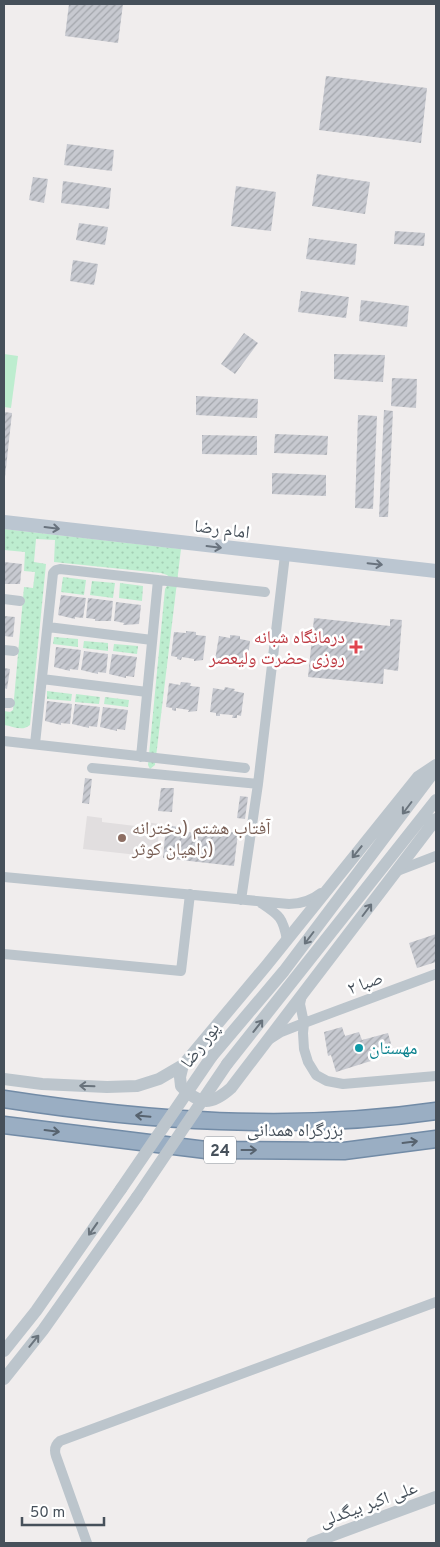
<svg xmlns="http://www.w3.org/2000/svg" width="440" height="1547" font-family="Overpass,'Noto Naskh Arabic',sans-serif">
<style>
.education{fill:#e1dedf}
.grass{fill:url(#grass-dots)}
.garden{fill:#bdedcf}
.building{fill:url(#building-hatch)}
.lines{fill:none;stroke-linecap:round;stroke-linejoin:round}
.trunk-casing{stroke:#728ba6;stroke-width:19}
.minor{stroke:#bcc5cc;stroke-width:10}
.tertiary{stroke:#bcc5cc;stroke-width:12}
.secondary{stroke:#bbc6d1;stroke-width:14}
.trunk{stroke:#9aaec3;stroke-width:16}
.tertiary-bridge{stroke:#bcc5cc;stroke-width:12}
.oneway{stroke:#69737e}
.oneway2{stroke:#69737c}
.oneway3{stroke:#57636f}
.health-dot{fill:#e0444e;stroke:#fff;stroke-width:2}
.education-dot{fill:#8d6e63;stroke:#fff;stroke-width:2}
.culture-dot{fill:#0f9aa8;stroke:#fff;stroke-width:2}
.labels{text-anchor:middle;stroke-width:5;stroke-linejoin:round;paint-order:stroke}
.shield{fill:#fff;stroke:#7e848c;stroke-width:1}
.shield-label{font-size:16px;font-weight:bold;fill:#46505a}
.street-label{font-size:18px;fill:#46505a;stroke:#fff}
.health-label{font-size:18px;fill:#be3a42;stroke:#fff;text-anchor:end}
.education-label{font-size:18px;fill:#785e54;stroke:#fff;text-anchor:start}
.culture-label{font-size:18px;fill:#0d838f;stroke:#fff;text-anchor:start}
</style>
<defs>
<pattern id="grass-dots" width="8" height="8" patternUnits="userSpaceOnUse" patternTransform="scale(1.25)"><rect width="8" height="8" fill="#bdedcf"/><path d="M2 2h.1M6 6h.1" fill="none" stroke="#a4cdb4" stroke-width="1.8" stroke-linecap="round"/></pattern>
<pattern id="building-hatch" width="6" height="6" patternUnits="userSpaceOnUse" patternTransform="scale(1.25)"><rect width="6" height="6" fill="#c7c9d0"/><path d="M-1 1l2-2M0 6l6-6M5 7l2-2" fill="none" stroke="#a3a6ac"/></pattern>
</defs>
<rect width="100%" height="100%" fill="#f0eded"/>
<!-- education -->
<path class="education" d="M87 816 102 818V822L144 827 145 822 160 824 156 857 83 849Z"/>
<!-- grass -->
<path class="grass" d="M4 529 181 549 155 765 150 769 148 765 165 589 171 579 167 575 161 573 54 562 55 540 36 539 34 562 46 564 30 725C22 732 13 726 4 725V711L10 712 13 710 24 587 33 588 35 572 24 571 25 552 4 550Z
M63 577 86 580 84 595 61 592Z
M92 581 115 583 113 598 90 595Z
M120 583 143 586 142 601 119 598Z
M54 637 78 639V647L53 644Z
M84 641 108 643V651L83 648Z
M114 644 138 646 137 654 113 651Z
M47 691 72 694 71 701 47 699Z
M76 694 100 697 99 704 75 702Z
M105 697 129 700 128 707 104 704Z"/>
<!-- garden -->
<path class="garden" d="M4 354 18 356 11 408 4 407Z"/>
<!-- building -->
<path class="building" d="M69 4H123L118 43 65 36Z
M326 76 427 88 421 143 319 130Z
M67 144 114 150 112 171 64 165Z
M317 174 370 182 365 214 312 206Z
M33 177 48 179 44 203 29 200Z
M63 181 111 188 109 209 61 203Z
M236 186 276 192 271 231 231 226Z
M79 223 108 227 105 245 76 240Z
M395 231 425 233 424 246 394 244Z
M309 238 357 244 355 265 306 259Z
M73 260 98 264 94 285 70 281Z
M301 291 349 297 346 318 298 312Z
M361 300 409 306 407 327 359 321Z
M244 333 258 343 235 374 221 364Z
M334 354 385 355 383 382 334 379Z
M392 378 417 379 416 408 391 406Z
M196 396 258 399 257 418 196 415Z
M384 410 393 411 388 517H379Z
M4 412 12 413 5 477H4Z
M358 415 377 416 373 509 355 508Z
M275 434 328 436 327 455 274 453Z
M202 435 257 436V455L202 454Z
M272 473 326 475V496L272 494Z
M4 562 22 564 20 584H4Z
M61 595 86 598 83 618 75 617V619L58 615Z
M88 598 113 601 111 621H95V619L86 618Z
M116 602 141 605 139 624 123 625 124 623 114 621Z
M4 616 15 617 13 637 4 636Z
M314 618 390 626V619L402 620 398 671 384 669 383 684 308 677Z
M186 631 196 632V635L206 636 203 660 194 661V659L182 657 181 660 177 659V657L171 656 174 632 186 633Z
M230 635 240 636V639L250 641 247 664 243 663 242 666H238V663L226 662 225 664 221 663V661L215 660 219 636 230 638Z
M56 647 81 650 78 670 70 669V671L54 667Z
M84 651 108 654 106 673 98 672V674L81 670Z
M112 654 137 657 134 677 126 676V678L109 674Z
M4 668 10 669 7 689 4 688Z
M181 682 191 683 190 686 200 687 197 711 188 712 189 710 176 708V711L172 710V708L166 707 169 683 180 685Z
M225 687 235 689 234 691 244 693 241 716 237 715V718H232L233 715 220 714V716H216V713L210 712 213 688 224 690Z
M47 701 72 704 70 724 61 723V725L45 721Z
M75 704 100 707 97 727 89 726V728L72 724Z
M103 707 128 710 125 730 117 729V731L100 727Z
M85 778 92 779 89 804 82 803Z
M161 788H174L172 812 158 811Z
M240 796 248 797 245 819 237 818Z
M166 825 179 827V831L222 836V831L238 833 234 866 163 858Z
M436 934V962L417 968 409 943Z
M342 1027 345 1036 359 1032 362 1040 388 1033 393 1051 373 1057 374 1060 336 1072 331 1055 328 1056 324 1032Z"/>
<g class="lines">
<!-- trunk casing -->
<g class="trunk-casing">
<path id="trunk" d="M4 1099C147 1121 292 1132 436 1111
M4 1125 206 1150 344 1151 436 1139"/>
</g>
<!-- minor -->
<path class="minor" d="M4 599 20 601
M48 627 152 640
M4 650 14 651
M42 679 147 692
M4 703H10
M4 741 245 768
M35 744 53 573 56 570 60 569 265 592
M141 757 158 580
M92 768 258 784
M397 871 436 856
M4 877 289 904C302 904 311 901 321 893
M241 900 258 784 285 555
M261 903C279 915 283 917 287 940
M4 954 181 971 190 894
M302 995 300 1004 304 1023 303 1033 304 1049 308 1062 316 1075 327 1081 343 1084 436 1076
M270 1039 281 1032 304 1023 436 974
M87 1543 56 1456C54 1450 55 1445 60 1441L436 1302"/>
<!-- tertiary -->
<path class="tertiary" d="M212 1056 284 971 436 769
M227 1064 436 800
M183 1065 180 1077 181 1086C199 1105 211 1106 231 1088L436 819
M4 1079 42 1084 107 1087 137 1086 159 1079 183 1065 266 966 418 777 436 765
M4 1351 36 1311 121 1189
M4 1379 43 1330 137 1197
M312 1543 436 1497"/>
<!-- secondary -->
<path class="secondary" d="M4 522 436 571"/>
<!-- trunk -->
<use href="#trunk" class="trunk"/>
<!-- tertiary-bridge -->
<path class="tertiary-bridge" d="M121 1189 212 1056
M137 1197 227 1064"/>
</g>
<!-- one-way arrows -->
<defs><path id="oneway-shaft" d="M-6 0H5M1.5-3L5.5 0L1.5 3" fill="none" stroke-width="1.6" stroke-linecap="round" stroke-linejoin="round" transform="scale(1.25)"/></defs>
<g class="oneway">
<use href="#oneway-shaft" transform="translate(52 528) rotate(7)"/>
<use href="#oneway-shaft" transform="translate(214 547) rotate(7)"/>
<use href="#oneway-shaft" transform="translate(375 564) rotate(6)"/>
</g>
<g class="oneway2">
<use href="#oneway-shaft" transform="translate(407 808) rotate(127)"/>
<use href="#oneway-shaft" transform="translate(357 852) rotate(129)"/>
<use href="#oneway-shaft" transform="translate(367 910) rotate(-53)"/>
<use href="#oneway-shaft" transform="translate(309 938) rotate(127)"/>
<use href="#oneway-shaft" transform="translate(258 1026) rotate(-52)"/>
<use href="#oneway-shaft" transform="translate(87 1086) rotate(-178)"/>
<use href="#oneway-shaft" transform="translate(93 1229) rotate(125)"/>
<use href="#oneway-shaft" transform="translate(34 1341) rotate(-51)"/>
</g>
<g class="oneway3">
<use href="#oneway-shaft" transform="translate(143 1116) rotate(-175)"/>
<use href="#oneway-shaft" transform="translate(52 1131) rotate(7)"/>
<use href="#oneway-shaft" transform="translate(410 1142) rotate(-7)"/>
<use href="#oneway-shaft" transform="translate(249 1150)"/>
</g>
<!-- markers -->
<path class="health-dot" d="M353.5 639.5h5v5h5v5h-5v5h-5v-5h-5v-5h5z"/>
<circle class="education-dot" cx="122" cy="838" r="5"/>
<circle class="culture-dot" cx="359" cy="1048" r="5"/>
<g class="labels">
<!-- shield labels -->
<rect class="shield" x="204" y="1136.5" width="32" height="27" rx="4"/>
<g class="shield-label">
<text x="220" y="1156">24</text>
</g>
<!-- street labels -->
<g class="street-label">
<text transform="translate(222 529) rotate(7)" y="6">امام رضا</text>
<text transform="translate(365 983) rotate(-20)" y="6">صبا ۲</text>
<text transform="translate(200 1045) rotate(-53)" y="6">پور رضا</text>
<text x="295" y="1136">بزرگراه همدانی</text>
<text transform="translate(368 1504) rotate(-20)" y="6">علی اکبر بیگدلی</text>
</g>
<!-- health labels -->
<g class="health-label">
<text x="345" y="643">درمانگاه شبانه<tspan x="345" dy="21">روزی حضرت ولیعصر</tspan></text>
</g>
<!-- education labels -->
<g class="education-label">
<text x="132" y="834">آفتاب هشتم (دخترانه<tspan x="132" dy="21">راهیان کوثر)</tspan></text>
</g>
<!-- culture labels -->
<g class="culture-label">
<text x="369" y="1054">مهستان</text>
</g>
</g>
<!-- border -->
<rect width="440" height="1547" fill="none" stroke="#46505a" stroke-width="10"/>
<!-- scale -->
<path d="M22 1517v8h82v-8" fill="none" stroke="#46505a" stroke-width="2.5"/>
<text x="30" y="1517" font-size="15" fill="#46505a" stroke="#ffffff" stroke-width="4" paint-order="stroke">50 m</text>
</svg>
